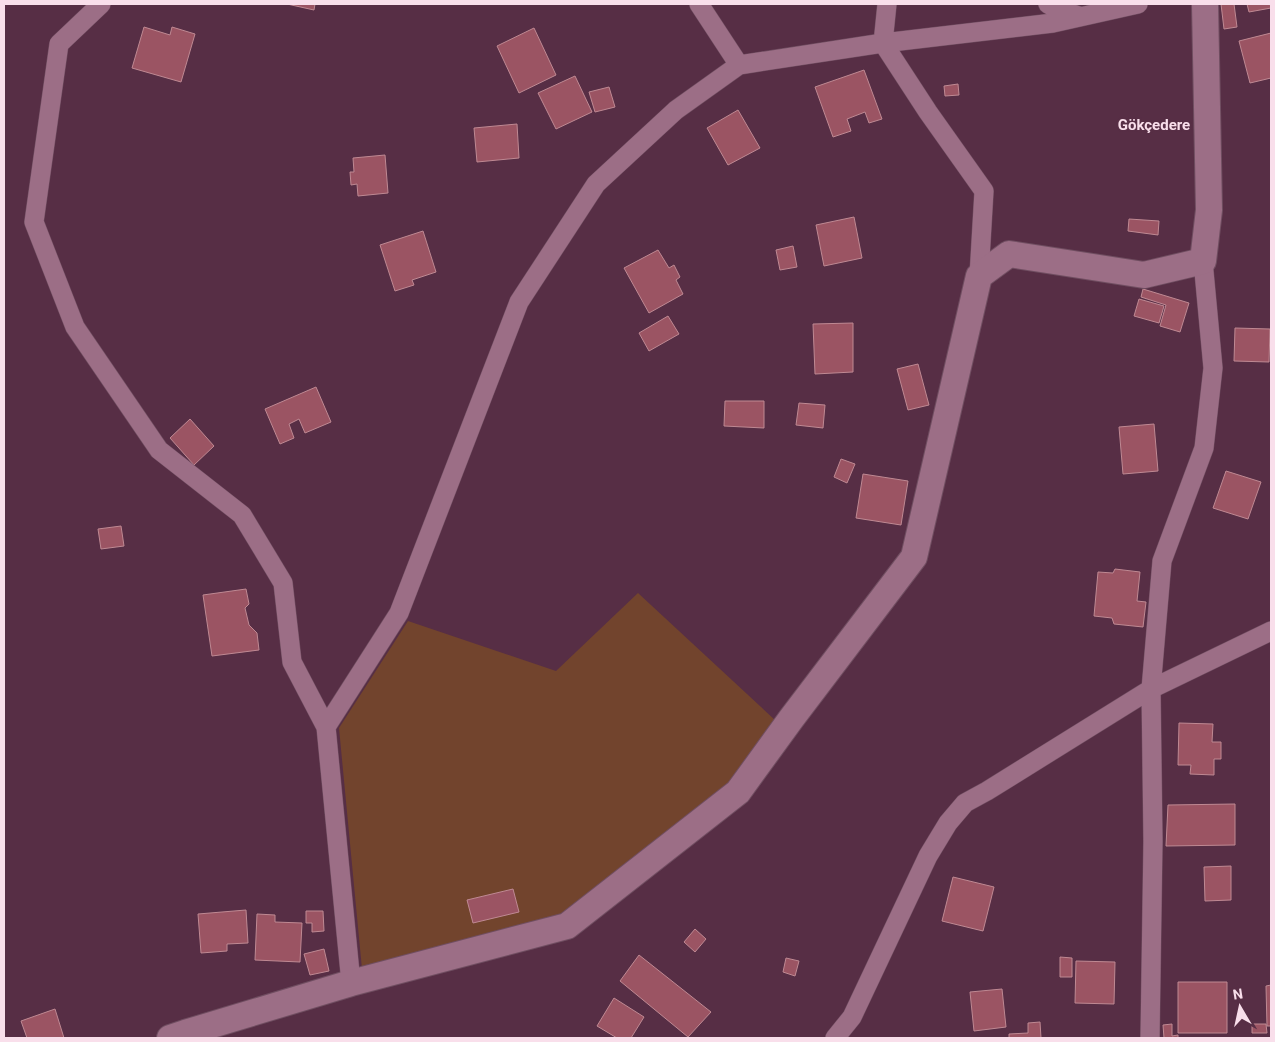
<svg xmlns="http://www.w3.org/2000/svg" width="1275" height="1042" font-family="Roboto,sans-serif">
<style>
.green{fill:#72442d}
.building{fill:#9b5463;stroke:#bf8993}
.lines{fill:none;stroke-linecap:round;stroke-linejoin:round}
.street-casing{stroke:#704e61;stroke-width:20}
.secondary-casing{stroke:#704e61;stroke-width:28}
.street{stroke:#9c6e86;stroke-width:19}
.secondary{stroke:#9c6e86;stroke-width:26}
.labels{text-anchor:middle;stroke-width:4;stroke-linejoin:round;paint-order:stroke}
.quarter-label{font-size:15px;font-weight:bold;fill:#f9dfeb;stroke:#572e45}
</style>
<rect width="100%" height="100%" fill="#572e45"/>
<!-- green -->
<path class="green" d="M638 593 776 721 727 790 566 916 362 969 339 728 408 621 556 671Z"/>
<!-- building -->
<path class="building" d="M287 4H315L314 10Z
M1221 4H1234L1237 27 1224 29Z
M1247 4H1270L1271 8 1249 12Z
M144 27 170 35 172 27 195 34 181 82 132 68Z
M534 28 556 75 519 93 497 46Z
M1271 33V78L1250 83 1239 41Z
M864 70 882 119 869 123 865 112 847 119 851 131 833 137 815 87Z
M575 76 592 112 556 129 538 93Z
M958 84 959 95 945 96 944 86Z
M609 87 615 107 595 112 589 92Z
M738 110 760 148 728 165 707 128Z
M517 124 519 158 477 162 474 128Z
M385 155 388 193 358 196 357 184 351 185 350 172H354L353 158Z
M854 217 862 258 824 266 816 225Z
M1129 219 1159 221 1158 235 1128 231Z
M423 231 436 272 412 280 414 285 395 291 380 245Z
M793 246 797 267 780 270 776 250Z
M658 250 669 268 674 265 680 277 676 280 683 294 649 313 624 268Z
M1143 289 1189 303 1180 332 1160 326 1166 305 1141 297Z
M1139 299 1164 306 1159 323 1134 316Z
M668 316 679 334 649 351 639 333Z
M853 323V372L815 374 813 324Z
M1235 328 1270 329 1269 362 1234 361Z
M918 364 929 405 908 410 897 369Z
M316 387 331 422 305 433 299 419 289 424 294 438 280 444 265 409Z
M725 401H764V428L724 426Z
M799 403 825 405 823 428 796 425Z
M190 419 214 446 194 465 170 438Z
M1154 424 1158 471 1123 474 1119 427Z
M841 459 855 464 847 483 834 477Z
M1226 471 1261 482 1248 519 1213 508Z
M863 474 908 481 901 525 856 518Z
M121 526 124 546 101 549 98 529Z
M1115 569 1140 572 1137 601 1146 602 1143 627 1114 624 1112 618 1094 616 1098 572 1113 573Z
M246 589 249 604 245 608 249 625 257 633 259 650 212 656 203 595Z
M1179 723 1213 724 1212 742H1221V759H1214V775L1190 774 1191 765H1178Z
M1235 804V845L1166 846 1168 805Z
M1231 866V900L1205 901 1204 867Z
M953 877 994 887 983 931 942 921Z
M513 889 519 912 473 923 467 900Z
M246 910 248 943 227 944V951L201 953 198 914Z
M306 911H323L324 931 312 932V923H306Z
M257 914 275 915V922L302 923 300 962 255 960Z
M695 929 706 939 695 952 684 942Z
M324 949 329 971 310 975 304 954Z
M639 955 711 1012 688 1037 620 981Z
M1060 957 1072 958V977H1060Z
M786 958 799 961 795 976 783 972Z
M1076 961 1115 962 1114 1004 1075 1003Z
M1178 982H1227V1033H1178Z
M1271 985V1026H1267L1266 986Z
M1002 989 1006 1027 974 1031 970 992Z
M614 998 644 1017 631 1038H617L597 1026Z
M55 1009 64 1038H27L21 1021Z
M1040 1022 1041 1038H1009V1034L1028 1033V1023Z
M1172 1024V1036L1178 1035V1038H1164L1163 1025Z
M1252 1024H1266L1267 1033H1252Z"/>
<g class="lines">
<!-- street casing -->
<g class="street-casing">
<path id="street" d="M101 4 59 44 34 222 75 327 159 450 242 515 283 583 292 662 326 727
M699 4 739 65
M887 4 883 43 928 112 984 191 979 276
M1048 4 1055 8 1079 16
M351 983 326 727 399 613 519 302 596 184 676 110 739 65 883 43 1053 23 1138 4
M835 1038 852 1017 928 856 948 823 965 803 987 791 1151 689 1271 631
M1150 1038 1153 841 1151 689 1162 561 1204 448 1213 368 1203 261"/>
</g>
<!-- secondary casing -->
<g class="secondary-casing">
<path id="secondary" d="M170 1038 185 1033 351 983 567 926 738 792 791 719 914 557 979 276 1009 254 1144 275 1203 261 1209 210 1205 4"/>
</g>
<!-- street -->
<use href="#street" class="street"/>
<!-- secondary -->
<use href="#secondary" class="secondary"/>
</g>
<g class="labels">
<!-- quarter labels -->
<g class="quarter-label">
<text x="1154" y="130">Gökçedere</text>
</g>
</g>
<!-- border -->
<rect width="1275" height="1042" fill="none" stroke="#f9dfeb" stroke-width="10"/>
<!-- north arrow -->
<g transform="translate(1240 1007) rotate(351)" stroke="#572e45" stroke-width="4" paint-order="stroke">
<path d="M0-4L9 19L0 12L-9 19Z" fill="#f9dfeb"/>
<text y="-8" font-size="14" font-weight="bold" text-anchor="middle" fill="#f9dfeb">N</text>
</g>
</svg>
